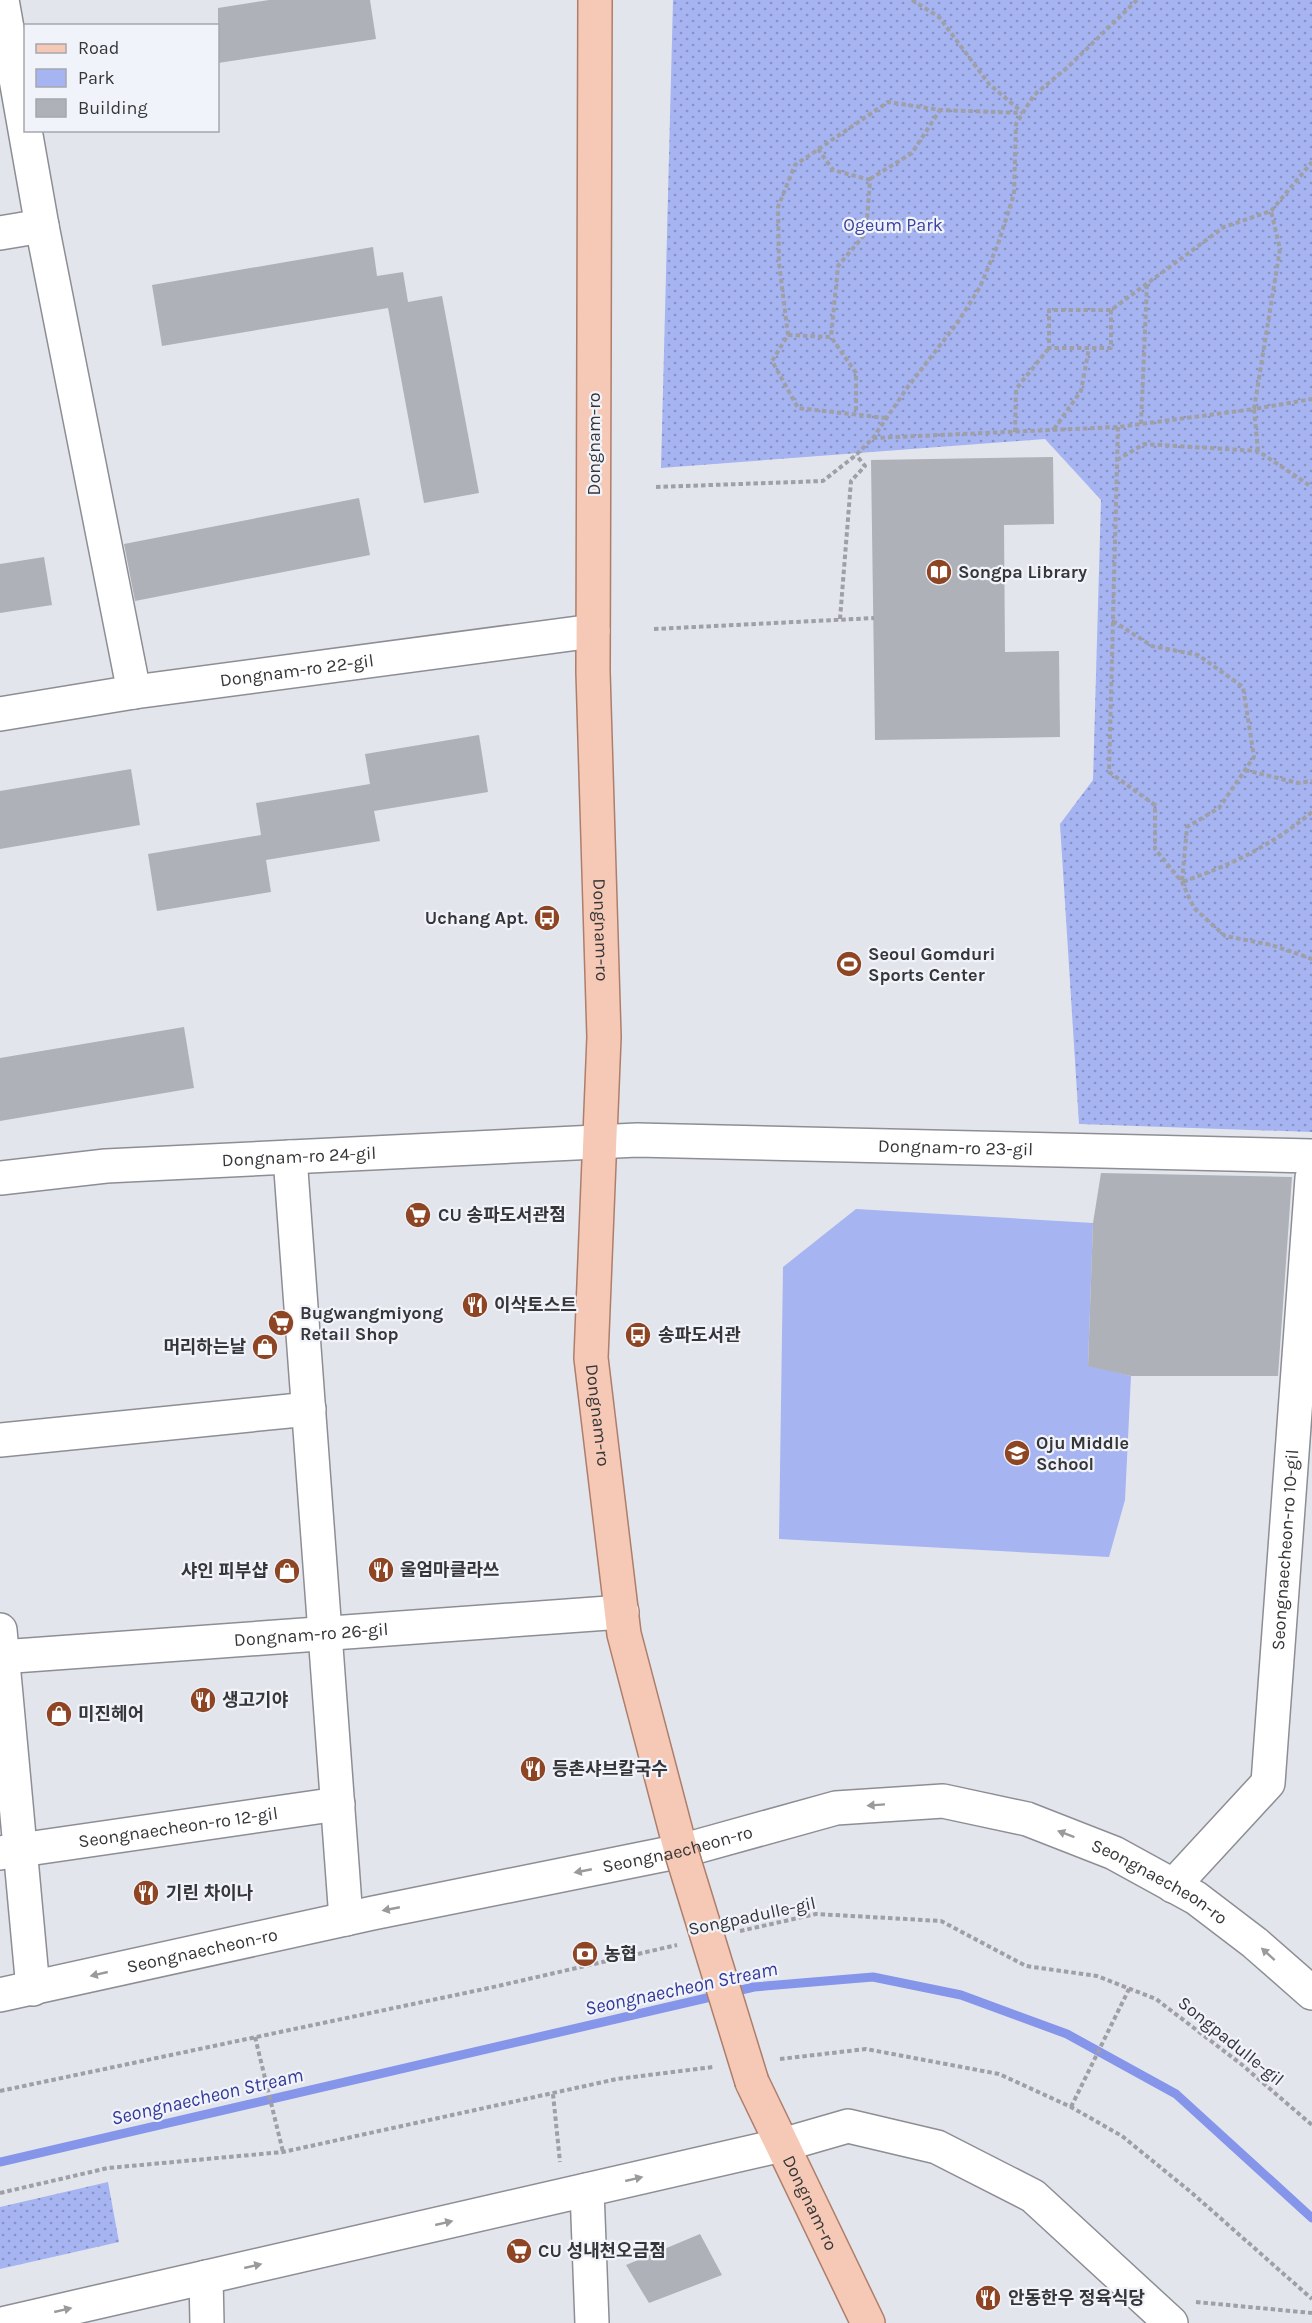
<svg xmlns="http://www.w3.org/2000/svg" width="1312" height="2323" font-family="Karla,'Noto Sans KR',sans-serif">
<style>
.green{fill:url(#green-dots)}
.pitch{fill:#a6b4f1}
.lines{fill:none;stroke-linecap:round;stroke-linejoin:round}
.stream{stroke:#8595e9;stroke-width:9}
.building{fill:#afb1b8}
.minor-casing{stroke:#8d8e95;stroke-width:36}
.major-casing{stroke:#ae7e6a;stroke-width:36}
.path{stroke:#9fa0a6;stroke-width:4;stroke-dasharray:4.5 3;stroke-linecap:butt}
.minor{stroke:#fff;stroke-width:33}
.major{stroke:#f5c9b5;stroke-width:33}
.major-bridge-casing{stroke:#ae7e6a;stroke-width:36;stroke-linecap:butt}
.major-bridge{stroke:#f5c9b5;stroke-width:33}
.oneway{fill:#9a9a9c}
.labels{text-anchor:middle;stroke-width:4.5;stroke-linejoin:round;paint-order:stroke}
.park-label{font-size:18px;fill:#3a42a3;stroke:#f1f3fa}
.street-label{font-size:18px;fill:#363639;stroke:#f1f3fa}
.poi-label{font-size:18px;font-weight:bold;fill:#363639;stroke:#f1f3fa;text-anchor:start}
.water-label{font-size:20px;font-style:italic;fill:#34399a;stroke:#f1f3fa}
</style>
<defs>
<pattern id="green-dots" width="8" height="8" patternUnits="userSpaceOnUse" patternTransform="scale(1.5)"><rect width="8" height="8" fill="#a6b4f1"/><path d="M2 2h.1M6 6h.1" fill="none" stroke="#8893c4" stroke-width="1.8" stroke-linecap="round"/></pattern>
</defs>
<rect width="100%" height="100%" fill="#e3e5ed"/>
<!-- green -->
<path class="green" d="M673 0H1312V1132L1079 1124 1060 824 1093 780 1101 500 1045 439 661 468Z
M108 2182 119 2242 0 2269V2207Z"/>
<!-- pitch -->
<path class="pitch" d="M856 1209 1093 1223 1088 1365 1131 1376 1125 1500 1109 1557 779 1539 783 1267Z"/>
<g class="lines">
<!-- stream -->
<path class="stream" d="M0 2162 754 1987 873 1977 961 1995 1067 2034 1176 2094 1312 2218"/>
</g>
<!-- building -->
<path class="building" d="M269 0H370L376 39 218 63V8Z
M373 247 377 276 403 272 408 302 442 296 479 493 424 503 388 308 162 346 152 285Z
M1053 457 1054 524 1004 525 1005 652 1059 651 1060 737 875 740 871 460Z
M359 498 370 555 135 601 124 544Z
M44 557 52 605 0 613V564Z
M479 735 488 792 374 811 380 841 266 860 271 892 157 911 148 854 261 835 256 803 370 784 365 754Z
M131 769 140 825 0 849V791Z
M184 1027 194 1088 0 1121V1058Z
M1101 1173 1292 1177 1278 1376H1131L1088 1366 1093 1223Z
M700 2234 722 2275 649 2303 626 2265Z"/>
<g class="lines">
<!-- minor casing -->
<g class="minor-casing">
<g id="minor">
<path d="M2 0 42 226 134 692"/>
<path d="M0 233 42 226"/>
<path id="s1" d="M0 714 134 692 593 631"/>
<path d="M290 1157 346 1919"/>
<path id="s2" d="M0 1178 106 1166 637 1140 1312 1156"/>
<path d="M0 1440 309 1409"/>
<path d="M0 1630 33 1989"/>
<path id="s3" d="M0 1657 622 1612"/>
<path id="s4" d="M0 1853 338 1804"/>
<path id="s5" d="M1173 1886 1268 1783 1312 1178"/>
<path id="s6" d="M0 1995 373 1913 681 1851 836 1808 943 1801 1027 1819 1114 1853 1196 1898 1255 1943 1312 1993"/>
<path d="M587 2190 592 2323"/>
<path d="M206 2277 207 2323"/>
<path d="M6 2323 782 2145 848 2126 937 2147 1033 2196 1171 2323"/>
</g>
</g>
<!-- major casing -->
<g class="major-casing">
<g id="major">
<path id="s7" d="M595 0 593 672 604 1037 591 1358 624 1634 681 1851"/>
<path id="s8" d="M752 2082 868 2323"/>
</g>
</g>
<!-- path -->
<path class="path" d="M912 0 939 17 989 84 1022 112
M818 149 833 170 870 180 866 233 838 266 831 337
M870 179 912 153 940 110
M1111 310V348H1049V310H1111L1224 227 1271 211 1312 162
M788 335 831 337 856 373V414
M886 418 798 408 772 361 788 335 779 263 778 207 795 165 888 102 940 110 1022 113
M1141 424 1147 284
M1118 427 1109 772 1155 805V849L1182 882 1194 908 1225 936 1272 945 1312 959
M1054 429 1081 391 1089 348
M1015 432 1016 389 1049 348
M873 438 1118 427 1254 409 1280 249 1271 211
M1258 451 1254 409 1312 399
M1117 460 1144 444 1258 451 1312 487
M656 487 823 481 856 455 873 438 907 388 958 322 980 287 998 244 1014 194 1016 124 1034 95 1068 67 1137 0
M840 619 851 481 865 466 856 455
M1113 621 1152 646 1198 655 1243 687 1254 757 1219 808 1187 827 1182 882C1231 865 1271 846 1312 812
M654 629 874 618
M1245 770 1298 783 1312 781
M740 1931 816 1914 941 1921 1026 1966 1097 1976 1156 1999 1241 2064 1312 2125
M255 2037 283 2152
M780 2059 866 2049 999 2074 1071 2107 1122 2136 1192 2193 1312 2299
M0 2091 489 1988 677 1945
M553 2094 560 2162
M1071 2107 1129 1989
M0 2193 108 2168 283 2152 617 2079 713 2067
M1196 2302 1312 2313"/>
<!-- minor -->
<use href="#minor" class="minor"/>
<!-- major -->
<use href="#major" class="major"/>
<!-- major-bridge casing -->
<g class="major-bridge-casing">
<path id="major-bridge" d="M681 1851 752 2082"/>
</g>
<!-- major-bridge -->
<use href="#major-bridge" class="major-bridge"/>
</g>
<!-- one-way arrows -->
<defs><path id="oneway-solid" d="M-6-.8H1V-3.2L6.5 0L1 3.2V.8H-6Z" transform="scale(1.5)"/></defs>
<g class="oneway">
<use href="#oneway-solid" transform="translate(876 1805) rotate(176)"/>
<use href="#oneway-solid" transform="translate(1066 1834) rotate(-159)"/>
<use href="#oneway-solid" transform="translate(583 1871) rotate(169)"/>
<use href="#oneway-solid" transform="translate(391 1909) rotate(169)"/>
<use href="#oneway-solid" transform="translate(1268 1954) rotate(-138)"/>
<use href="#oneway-solid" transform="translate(99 1974) rotate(167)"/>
<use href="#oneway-solid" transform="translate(634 2179) rotate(-13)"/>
<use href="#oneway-solid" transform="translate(444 2223) rotate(-13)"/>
<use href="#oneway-solid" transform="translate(253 2266) rotate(-13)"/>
<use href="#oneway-solid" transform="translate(63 2310) rotate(-13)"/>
</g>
<!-- icons -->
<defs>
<g id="library-disc" transform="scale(1.35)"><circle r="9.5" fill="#8d4523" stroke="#f1f3fa"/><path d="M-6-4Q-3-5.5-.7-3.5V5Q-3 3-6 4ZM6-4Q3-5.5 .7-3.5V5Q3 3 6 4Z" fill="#fff"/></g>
<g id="bus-disc" transform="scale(1.35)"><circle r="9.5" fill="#8d4523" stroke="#f1f3fa"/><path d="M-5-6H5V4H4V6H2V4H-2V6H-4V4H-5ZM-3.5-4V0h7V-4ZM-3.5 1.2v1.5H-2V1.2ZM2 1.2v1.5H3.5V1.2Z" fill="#fff"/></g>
<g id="stadium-disc" transform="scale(1.35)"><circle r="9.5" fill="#8d4523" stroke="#f1f3fa"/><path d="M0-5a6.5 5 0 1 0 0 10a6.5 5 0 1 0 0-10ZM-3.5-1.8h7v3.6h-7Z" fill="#fff"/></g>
<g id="supermarket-disc" transform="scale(1.35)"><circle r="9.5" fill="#8d4523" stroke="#f1f3fa"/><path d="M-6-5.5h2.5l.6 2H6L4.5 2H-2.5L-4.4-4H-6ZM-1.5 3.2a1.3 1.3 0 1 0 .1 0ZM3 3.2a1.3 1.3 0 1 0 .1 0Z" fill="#fff"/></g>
<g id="restaurant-disc" transform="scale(1.35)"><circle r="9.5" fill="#8d4523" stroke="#f1f3fa"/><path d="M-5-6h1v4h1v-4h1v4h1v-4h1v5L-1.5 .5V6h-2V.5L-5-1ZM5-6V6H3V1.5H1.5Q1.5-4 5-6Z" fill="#fff"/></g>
<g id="shop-disc" transform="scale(1.35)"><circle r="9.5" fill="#8d4523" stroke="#f1f3fa"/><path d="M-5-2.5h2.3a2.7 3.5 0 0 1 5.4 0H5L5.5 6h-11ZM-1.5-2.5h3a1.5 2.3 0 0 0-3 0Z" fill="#fff"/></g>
<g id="school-disc" transform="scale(1.35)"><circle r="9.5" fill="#8d4523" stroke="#f1f3fa"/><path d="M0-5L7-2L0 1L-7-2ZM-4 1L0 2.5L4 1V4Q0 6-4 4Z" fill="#fff"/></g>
<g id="bank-disc" transform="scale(1.35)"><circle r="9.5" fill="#8d4523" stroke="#f1f3fa"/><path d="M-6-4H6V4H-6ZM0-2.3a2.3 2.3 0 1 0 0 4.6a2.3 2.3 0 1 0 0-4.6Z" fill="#fff"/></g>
</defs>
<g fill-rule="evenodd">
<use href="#library-disc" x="939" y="572"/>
<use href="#bus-disc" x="547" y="918"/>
<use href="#stadium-disc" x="849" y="964"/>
<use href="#supermarket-disc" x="418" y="1215"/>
<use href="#restaurant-disc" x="475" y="1305"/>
<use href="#supermarket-disc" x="281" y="1323"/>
<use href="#bus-disc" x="638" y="1335"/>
<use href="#shop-disc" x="265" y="1347"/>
<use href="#school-disc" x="1017" y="1453"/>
<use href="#restaurant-disc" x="381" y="1570"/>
<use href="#shop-disc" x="287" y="1571"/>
<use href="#restaurant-disc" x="203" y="1700"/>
<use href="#shop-disc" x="59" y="1714"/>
<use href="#restaurant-disc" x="533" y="1769"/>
<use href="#restaurant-disc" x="146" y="1893"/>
<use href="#bank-disc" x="585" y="1954"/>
<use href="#supermarket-disc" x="519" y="2251"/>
<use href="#restaurant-disc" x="988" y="2298"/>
</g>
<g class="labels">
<!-- park labels -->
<g class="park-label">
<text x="893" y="231">Ogeum Park</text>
</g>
<!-- street labels -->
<g class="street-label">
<text transform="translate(594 444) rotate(-90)" y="6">Dongnam-ro</text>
<text dy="6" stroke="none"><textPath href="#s1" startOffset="300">Dongnam-ro 22-gil</textPath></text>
<text dy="6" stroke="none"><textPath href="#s7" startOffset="930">Dongnam-ro</textPath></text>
<text dy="6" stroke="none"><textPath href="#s2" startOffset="957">Dongnam-ro 23-gil</textPath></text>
<text dy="6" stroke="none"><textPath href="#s2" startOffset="300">Dongnam-ro 24-gil</textPath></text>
<text dy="6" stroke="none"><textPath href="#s7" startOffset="1416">Dongnam-ro</textPath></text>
<text dy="6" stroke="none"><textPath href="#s5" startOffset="374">Seongnaecheon-ro 10-gil</textPath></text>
<text dy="6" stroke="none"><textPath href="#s3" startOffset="312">Dongnam-ro 26-gil</textPath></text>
<text dy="6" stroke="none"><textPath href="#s4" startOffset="180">Seongnaecheon-ro 12-gil</textPath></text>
<text dy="6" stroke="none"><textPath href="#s6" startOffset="693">Seongnaecheon-ro</textPath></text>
<text dy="6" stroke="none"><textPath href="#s6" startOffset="1197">Seongnaecheon-ro</textPath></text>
<text transform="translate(752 1916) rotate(-12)" y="6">Songpadulle-gil</text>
<text dy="6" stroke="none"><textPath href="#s6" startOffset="207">Seongnaecheon-ro</textPath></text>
<text transform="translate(1231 2041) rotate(39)" y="6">Songpadulle-gil</text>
<text dy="6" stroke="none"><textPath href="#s8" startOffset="134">Dongnam-ro</textPath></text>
</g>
<!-- poi labels -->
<g class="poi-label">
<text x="958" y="578">Songpa Library</text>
<text x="528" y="924" text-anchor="end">Uchang Apt.</text>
<text x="868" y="960">Seoul Gomduri<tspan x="868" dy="21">Sports Center</tspan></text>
<text x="438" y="1221">CU 송파도서관점</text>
<text x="494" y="1311">이삭토스트</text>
<text x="300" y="1319">Bugwangmiyong<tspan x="300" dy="21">Retail Shop</tspan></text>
<text x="658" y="1341">송파도서관</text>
<text x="246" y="1353" text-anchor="end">머리하는날</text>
<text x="1036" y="1449">Oju Middle<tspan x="1036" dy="21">School</tspan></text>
<text x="400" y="1576">울엄마클라쓰</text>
<text x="268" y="1577" text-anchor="end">샤인 피부샵</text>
<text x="222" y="1706">생고기야</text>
<text x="78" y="1720">미진헤어</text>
<text x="552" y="1775">등촌샤브칼국수</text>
<text x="166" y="1899">기린 차이나</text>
<text x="604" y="1960">농협</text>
<text x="538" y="2257">CU 성내천오금점</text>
<text x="1008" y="2304">안동한우 정육식당</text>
</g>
<!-- water labels -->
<g class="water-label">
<text transform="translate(681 1988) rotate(-12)" y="7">Seongnaecheon Stream</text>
<text transform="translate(207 2096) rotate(-13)" y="7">Seongnaecheon Stream</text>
</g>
</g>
<!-- legend -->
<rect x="24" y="24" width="195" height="108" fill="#f1f3fa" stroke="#a6a7ad" stroke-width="1.5"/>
<rect x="36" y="44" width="30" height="9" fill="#f5c9b5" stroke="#a6a7ad" stroke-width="1.5"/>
<text x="78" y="54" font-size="18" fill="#363639">Road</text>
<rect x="36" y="69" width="30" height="18" fill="#a6b4f1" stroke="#a6a7ad" stroke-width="1.5"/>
<text x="78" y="84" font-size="18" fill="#363639">Park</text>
<rect x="36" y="99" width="30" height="18" fill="#afb1b8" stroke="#a6a7ad" stroke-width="1.5"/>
<text x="78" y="114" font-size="18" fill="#363639">Building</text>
</svg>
